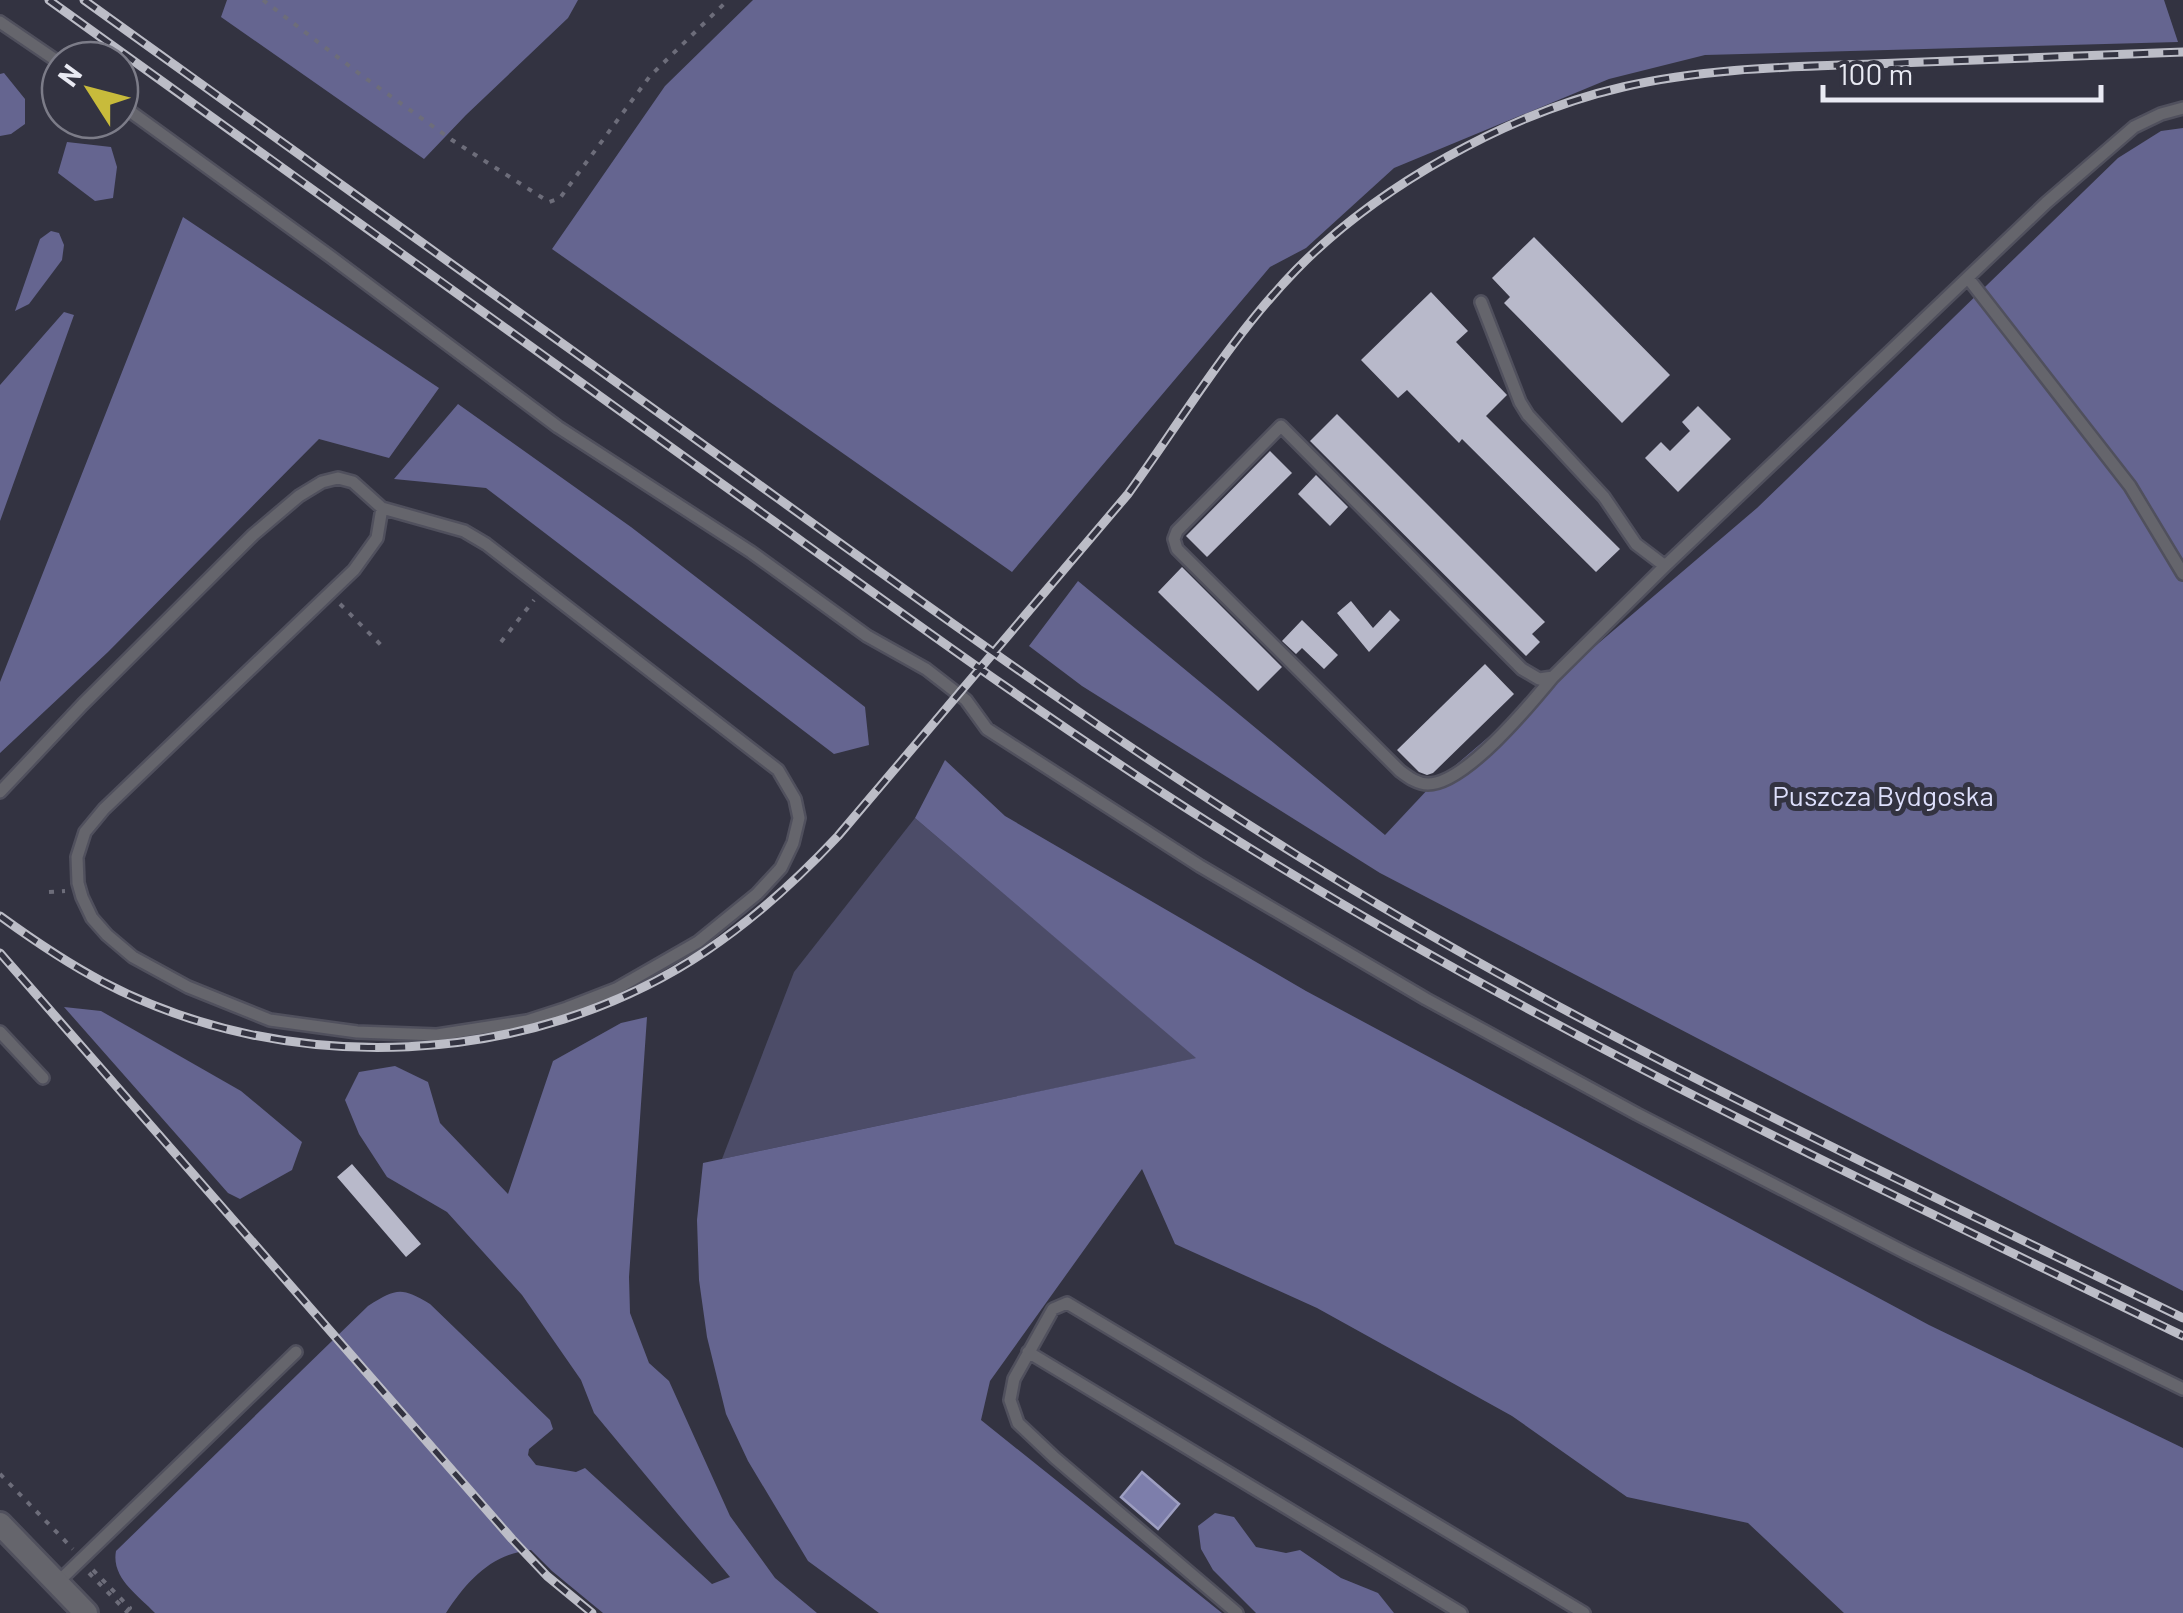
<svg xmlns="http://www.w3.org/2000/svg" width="2183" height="1613" font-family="Barlow,sans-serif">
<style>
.green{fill:#4c4c68}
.forest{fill:#656590}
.water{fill:#7d7eab;stroke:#9d9ec1;stroke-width:2.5}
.building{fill:#b8b9ca}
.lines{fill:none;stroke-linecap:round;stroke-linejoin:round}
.lane-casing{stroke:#50505d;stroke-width:16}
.street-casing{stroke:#50505d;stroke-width:28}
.path{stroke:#6d6d7a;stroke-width:4;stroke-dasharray:5 8;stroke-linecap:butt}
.lane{stroke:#65656c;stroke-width:11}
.street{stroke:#65656c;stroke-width:22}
.rail-casing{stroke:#bcbdc7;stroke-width:9}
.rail{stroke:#333341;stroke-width:5;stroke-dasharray:15;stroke-linecap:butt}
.labels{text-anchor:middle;stroke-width:10;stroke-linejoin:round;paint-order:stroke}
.park-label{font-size:28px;fill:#dddffb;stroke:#333341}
</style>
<rect width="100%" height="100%" fill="#333341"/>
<!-- green -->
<path class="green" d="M915 818 1197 1058 722 1159 794 972Z"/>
<!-- forest -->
<path class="forest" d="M227 0H578L568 18 466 115 424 159 221 17Z
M753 0H2164L2178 42 1705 55 1609 79 1394 168 1306 248 1270 267 1012 572 552 249 665 86Z
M4 73 25 99V124L11 134 0 136V74Z
M2183 128V1291L1380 873 1082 686 1029 646 1078 581 1385 835 1430 787 1757 508 2118 158 2161 131Z
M67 142 111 147 117 167 113 198 95 201 58 173Z
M183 217 439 388 389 458 319 439 108 652 0 753V682Z
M51 231 59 233 64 245 62 260 29 304 15 311 40 239Z
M64 312 74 315 0 521V385Z
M458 404 631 527 865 707 869 745 834 754 486 488 394 479Z
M945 760 1005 816 1306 991 1929 1325 2183 1448V1613H1844L1748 1523 1627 1497 1512 1416 1317 1308 1175 1244 1142 1169 990 1381 981 1420 1222 1613H879L808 1561 748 1461 726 1414 707 1337 699 1280 697 1220 703 1163 1196 1058 915 818Z
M64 1007 101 1011 241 1091 302 1142 292 1170 240 1199 228 1193Z
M647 1017 629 1277 630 1313 649 1363 669 1381 730 1516 775 1578 817 1613H603L552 1571 531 1550C491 1554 467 1581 446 1613H155C138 1595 111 1578 116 1551L368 1306C397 1288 401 1287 430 1304L550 1420 553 1429 529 1449 528 1455 536 1465 576 1472 585 1468 712 1584 730 1577 594 1413 581 1380 522 1295 447 1212 387 1177 359 1134 345 1100 359 1072 395 1066 428 1082 440 1123 508 1194 553 1061 621 1023Z
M1215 1513 1234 1517 1256 1547 1286 1553 1300 1550 1341 1578 1378 1593 1394 1613H1256L1213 1570 1201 1549 1198 1526Z"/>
<!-- water -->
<path class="water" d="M1142 1472 1179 1504 1158 1529 1121 1497Z"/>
<!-- building -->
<path class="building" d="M1534 237 1670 375 1622 423 1504 303 1510 297 1492 278Z
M1431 292 1468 331 1456 342 1507 395 1486 416 1620 549 1596 572 1462 439 1459 443 1407 390 1398 398 1361 360Z
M1698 406 1731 439 1678 492 1645 458 1661 442 1670 451 1690 431 1682 422Z
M1337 414 1545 622 1532 634 1540 642 1526 656 1310 441Z
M1270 451 1292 473 1207 557 1186 536Z
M1316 475 1348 507 1330 526 1298 494Z
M1182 567 1282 667 1258 691 1158 592Z
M1351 601 1373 628 1390 610 1400 620 1369 652 1337 613Z
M1302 620 1338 655 1324 669 1302 648 1296 654 1282 641Z
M1485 664 1514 694 1433 773 1427 775 1419 772 1397 750Z
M352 1164 421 1244 406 1257 337 1177Z"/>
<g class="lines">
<!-- lane casing -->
<g class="lane-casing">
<path id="lane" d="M0 22 60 63
M120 104 331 257 558 427 751 552 867 636 926 669 966 700 987 729 1200 866 1426 999 1637 1114 1908 1254 2183 1389
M1968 278 2130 486 2183 574
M1481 302 1520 402 1528 415 1604 497 1636 544 1665 566
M1553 677C1530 705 1465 784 1428 784 1417 784 1408 777 1400 771L1177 549 1174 539 1177 531 1281 426 1522 669 1539 679 1553 677 1665 566 2046 203 2134 127 2161 114 2183 108
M0 792 83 704 253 535 299 496 322 482 338 478 353 482 382 508 464 531 486 544 778 770 795 799 799 818 793 843 781 868 757 894 698 942 616 989 567 1008 527 1021 437 1035 357 1032 270 1020 188 987 133 957 107 935 92 918 82 897 78 883 77 857 85 832 104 809 354 570 377 538 382 508
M0 1032 43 1078
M1028 1352 1461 1613
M57 1583 296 1352
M1237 1613 1055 1458 1018 1423 1010 1400 1014 1379 1053 1309 1067 1303 1584 1613"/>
</g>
<!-- street casing -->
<g class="street-casing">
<path id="street" d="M0 1524 86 1613"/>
</g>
<!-- path -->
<path class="path" d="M263 0 361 75 452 140 549 202 560 198 650 76 728 0
M340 604 384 648
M501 642 534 600
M49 892 65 891
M0 1474 73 1549
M93 1570 130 1608 125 1613
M89 1573 128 1613"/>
<!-- lane -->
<use href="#lane" class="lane"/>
<!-- street -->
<use href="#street" class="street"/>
<!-- rail casing -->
<g class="rail-casing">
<path id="rail" d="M49 0C269 158 489 316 708 474 873 592 1036 713 1208 822 1519 1020 1853 1175 2183 1336
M84 0C300 155 517 311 733 466 919 600 1104 735 1298 856 1581 1032 1884 1172 2183 1318
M0 916C33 940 67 963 103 982 288 1079 532 1068 706 951 755 918 797 880 838 836L1128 494C1183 418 1231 337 1296 270 1378 186 1509 113 1623 87 1705 68 1789 67 1872 64 1976 60 2079 56 2183 52
M0 953 512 1539 547 1576 592 1613"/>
</g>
<!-- rail -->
<use href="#rail" class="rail"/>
</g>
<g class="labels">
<!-- park labels -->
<g class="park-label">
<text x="1883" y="806">Puszcza Bydgoska</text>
</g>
</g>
<!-- north arrow -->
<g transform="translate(90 90) rotate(306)"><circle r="48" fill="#333341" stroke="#7c7c88" stroke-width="2.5"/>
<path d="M0-8L18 38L0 25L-18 38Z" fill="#c8bb3b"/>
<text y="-15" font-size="28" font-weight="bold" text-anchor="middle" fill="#e9eaf3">N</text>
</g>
<!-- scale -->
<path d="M1823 85v15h278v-15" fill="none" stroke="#e9eaf3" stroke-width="5"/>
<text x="1838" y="85" font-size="30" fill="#e9eaf3" stroke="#333341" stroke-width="8" paint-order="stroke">100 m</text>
</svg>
